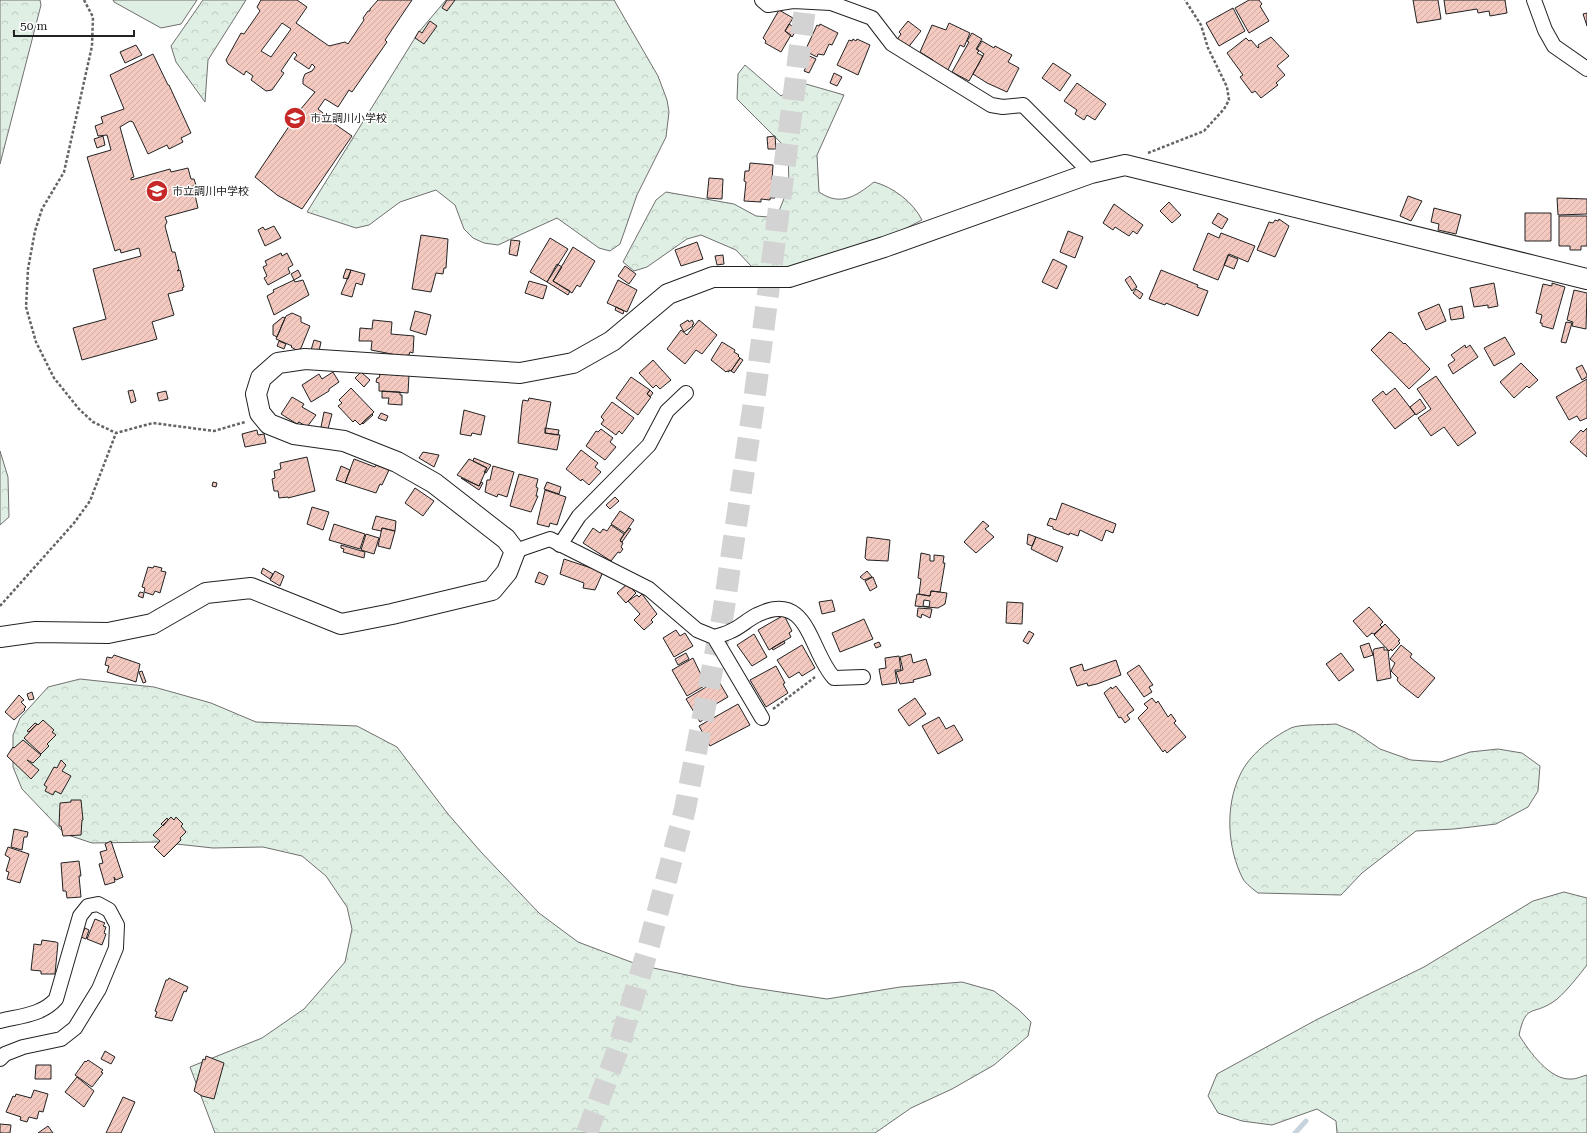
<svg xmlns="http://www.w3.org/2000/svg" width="1587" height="1133" font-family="'Roboto Serif','Noto Sans JP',serif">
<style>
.forest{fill:url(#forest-crowns);stroke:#6f6f6f}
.park{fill:#e0efe3;stroke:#6f6f6f}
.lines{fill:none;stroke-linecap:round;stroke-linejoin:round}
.stream{stroke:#c7d3dd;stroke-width:5}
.building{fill:url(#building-hatch);stroke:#222;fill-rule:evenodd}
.highway-tunnel{stroke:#d3d3d3;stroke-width:22;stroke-dasharray:22 11;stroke-linecap:butt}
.street-casing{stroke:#222;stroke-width:16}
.secondary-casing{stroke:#222;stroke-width:22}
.path{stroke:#646464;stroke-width:2.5;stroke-dasharray:3 2;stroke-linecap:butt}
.street{stroke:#fff;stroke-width:14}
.secondary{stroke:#fff;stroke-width:20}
.labels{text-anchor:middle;stroke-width:3;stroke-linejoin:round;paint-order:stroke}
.poi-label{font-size:11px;fill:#222;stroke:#fff;text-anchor:start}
</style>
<defs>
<pattern id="forest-crowns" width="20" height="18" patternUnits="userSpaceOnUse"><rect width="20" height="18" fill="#e0efe3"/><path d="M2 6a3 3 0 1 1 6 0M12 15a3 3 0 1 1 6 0" fill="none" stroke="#c0cdc2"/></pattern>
<pattern id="building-hatch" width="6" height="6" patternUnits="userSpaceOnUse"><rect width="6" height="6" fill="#f3c9c0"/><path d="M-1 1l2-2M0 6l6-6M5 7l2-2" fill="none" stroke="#d0aca5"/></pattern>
</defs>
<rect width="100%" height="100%" fill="#fff"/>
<!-- forest -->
<path class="forest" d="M0 0H40L41 5 0 164Z
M203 0H246L208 60 205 102 176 62 171 46Z
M446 0H614L658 76 667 100 669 112 666 137 637 195 620 244 610 251 599 248 557 218 498 245 484 243 473 238 464 229 455 205 436 190 400 202 369 225 356 228 307 212 418 33Z
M745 65 781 96 799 82 844 95 817 155 819 192C841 207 856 196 874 182 893 187 913 202 922 220L827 269 753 268 736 250 701 235 687 239 647 267 634 271 623 262 656 200 666 192 734 204 756 216 768 217 779 211 789 186 788 150 737 99 738 74Z
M0 451 8 477 9 517 0 525Z
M80 679 154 687 211 703 256 722 357 726 397 747 448 814 481 852 539 913 578 942 639 965 740 986 827 999 900 987 962 982 994 991 1019 1010 1031 1022 1028 1036 994 1065 952 1089 911 1108 875 1133H215L190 1067 262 1038 304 1009 345 962 352 929 347 907 326 876 302 856 263 847 213 848 158 842 92 843 65 834 22 789 13 767V735L20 718 48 687Z
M1336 724 1355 732 1380 749 1411 760 1441 762 1470 752 1498 749 1522 753 1540 766 1538 791 1528 807 1496 824 1454 829 1416 831 1362 873 1341 895 1258 893C1253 889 1246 884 1243 879 1227 848 1225 806 1240 775 1249 755 1271 738 1291 728 1299 724 1325 725 1336 724Z
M1564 892 1587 898V965C1580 974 1563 996 1553 1002 1532 1016 1526 1003 1519 1035 1529 1051 1550 1081 1572 1079 1577 1079 1582 1076 1587 1075V1133H1337L1336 1121 1317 1109 1272 1125 1242 1121 1218 1113 1208 1096 1217 1074 1316 1020 1424 967 1533 901Z"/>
<!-- park -->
<path class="park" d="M113 0H197L181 24 161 28 114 2Z"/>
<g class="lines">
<!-- stream -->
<path class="stream" d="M1295 1133 1306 1121"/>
</g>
<!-- building -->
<path class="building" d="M261 0H297L307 7 296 23 329 46 345 42 348 44 364 20 363 18 368 11H370V9L378 0H412L385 40 387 42 352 92 349 90 338 107 325 99 318 109 323 113 322 115 352 136 302 209 277 195 255 177 300 110 315 92 303 84V79L305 74 312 71 315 67 312 64 309 69 294 59 297 55 294 52 281 71 284 73 272 90 266 91 251 80 253 76 246 71 244 75 228 64 226 60 241 33 244 34 260 11 257 7ZM282 23 291 29 271 57 261 51Z
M447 0H455L447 11 442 8Z
M1249 0H1259L1262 4 1260 6 1269 21 1249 33 1235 8Z
M1413 0H1438L1441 19 1417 23Z
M1444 0H1505L1507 13 1490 16 1489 11 1478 13 1477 9 1446 14Z
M1233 8 1245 31 1219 46 1206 23Z
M779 10 793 18 785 31 791 35 781 52 765 43 766 41 763 38Z
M1587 13V26L1583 14Z
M430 21 437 26 424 44 415 38 419 31 422 33Z
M908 21 921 31 907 49 896 41 901 34 899 32Z
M949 23 970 33 964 47 960 45 947 72 931 65 933 60 920 52 932 25 946 30Z
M789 24 797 29 792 37 785 31Z
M820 24 838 33 832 45 829 44 824 55 818 54 817 57 805 51 817 25 819 26Z
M972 33 982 39 976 49 979 51 977 53 983 56 969 81 952 72 969 42 967 41Z
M1271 37 1289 56 1277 66 1285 75 1276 83 1278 85 1261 98 1255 91 1252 93 1240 77 1243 75 1227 53 1246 38 1249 41 1251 40 1258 48 1259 47 1258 45Z
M853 39 856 41 857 39 870 45 858 75 837 65 849 40 852 41Z
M982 41 994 48 995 46 1012 55 1008 62 1019 68 1007 92 987 83 973 74 984 54 977 49Z
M136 45 142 55 125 63 120 52Z
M803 53 816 59 809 73 804 71 807 65 798 61Z
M153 54 168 85H169L191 133 181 138 183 142 169 149 167 145 148 154 133 122 130 121 120 127 134 177 131 178V180L170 169 171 172 188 168 191 179H194L196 185 193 186 198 208 165 217 167 222 165 226 172 252H175L179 269 177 271 180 270 184 287 182 288 183 290 168 294 174 315 152 322 157 339 82 360 73 328 106 319 93 269 141 256 139 248 121 253 120 249 115 251 87 157 111 150 107 135 98 136 95 126 103 123 101 117 124 109 110 75Z
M1053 63 1071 75 1060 91 1042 78Z
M834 73 842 77 837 86 830 83Z
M1077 83 1106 104 1095 120 1087 115 1084 120 1075 114 1077 110 1064 101Z
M103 136 105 145 97 148 94 139Z
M775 136 776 149H768L767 137Z
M750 163 773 165 772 180 777 181 775 198H770V200L761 199V202L744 201 746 182 744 181 745 171H749Z
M709 178 723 179 722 199 707 198Z
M1408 196 1422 201 1411 221 1400 216Z
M1557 198 1587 199V214L1558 215Z
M1169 202 1181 215 1172 223 1160 211Z
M1114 204 1143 225 1137 234 1133 231 1129 236 1115 227 1113 230 1103 223Z
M1434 208 1461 215 1456 234 1438 230 1439 224 1431 222Z
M1218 213 1228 219 1222 229 1212 223Z
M1525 213H1551V241H1525Z
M1559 216H1587V246H1581V250H1570V246H1559Z
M1279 219 1289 226 1275 257 1257 250 1269 222 1273 223 1275 220 1278 221Z
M274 226 281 238 265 246 258 230 263 227 265 230Z
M1068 231 1083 237 1075 258 1060 252Z
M1208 233 1219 238 1221 233 1255 246 1248 262 1229 254 1218 280 1193 270Z
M421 235 448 239 446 268H444L443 274 436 273 431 292 412 289Z
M550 238 568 249 547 282 530 272Z
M511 240 520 241 517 256 509 254Z
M697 242 703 259 681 266 675 250Z
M573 247 595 261 580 287 577 285 572 293 553 281Z
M281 253 282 256 287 253 293 265 288 268 290 273 268 285 264 278 267 276 263 267 267 265 265 261Z
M723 255 724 264 717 265 715 256Z
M1228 255 1238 259 1234 269 1224 265Z
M1053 259 1067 266 1057 289 1042 282Z
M557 264 562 267 553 281 570 291 568 295 547 282Z
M625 266 636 274 629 284 618 276Z
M346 269 351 270 348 279 343 278Z
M298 270 301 276 294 280 291 274Z
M351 270 365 274 362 285 356 283 352 297 341 294Z
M1161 270 1198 285 1197 287 1208 291 1198 316 1166 303 1165 305 1149 299Z
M1130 276 1137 287 1132 291 1125 280Z
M294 280 295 282 303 280 309 295 274 315 267 296 274 292 273 290Z
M618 280 637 290 627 312 607 303Z
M529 281 547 286 543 299 525 293Z
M1494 283 1498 306 1488 308V305L1474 307 1470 288Z
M1552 283 1565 287 1553 329 1542 326V323H1540L1542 315 1536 313 1543 284 1552 286Z
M1136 289 1143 294 1140 299 1133 293Z
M1574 290 1587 293 1586 329 1572 326 1573 322 1567 320Z
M1439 304 1446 321 1426 330 1418 313Z
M1462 306 1464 318 1451 320 1449 309Z
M616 307 624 311 623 314 615 310Z
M415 311 431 315 426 335 410 330Z
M292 313 301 317V322L310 326 301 348 298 351 291 347 292 346 276 339 286 316Z
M283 317 285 318 277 337 273 335V325Z
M373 320 392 322 391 334 414 336 413 353 410 352 409 355 402 356 371 350 372 341H359L360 328 372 329Z
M688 320 689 322 692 320 694 324 692 325 693 326 684 332 680 325Z
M699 320 717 335 702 354 696 350 685 364 667 349 681 330 687 335Z
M1566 322 1572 323 1566 343 1561 342Z
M1389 332 1392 333 1404 344 1405 343 1430 369 1409 389 1371 350Z
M1505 337 1515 354 1494 366 1484 348Z
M314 340 321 342 319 351 311 350Z
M279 341 286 344 284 349 277 346Z
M722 342 735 350 734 352 739 355 738 356 740 358 731 371 729 370V372L727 371 726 372 711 360Z
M1465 345 1466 348 1470 345 1478 357 1453 374 1448 365 1455 360 1451 355Z
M740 358 743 360 734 373 731 371Z
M653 360 671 380 660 389 656 385 653 388 639 373Z
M1521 363 1538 380 1529 388 1527 386 1514 398 1500 382Z
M1582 365 1587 375V377L1582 380 1576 368Z
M333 372 339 382 329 389V391L311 402 302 385 319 374 322 379Z
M361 372 370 380 364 387 355 378Z
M382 373 409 375 408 393 379 391V383L376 382 377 378H379L380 374Z
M1436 376 1476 433 1458 446 1444 427 1431 436 1418 418 1431 409 1417 389Z
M631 377 650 390 647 394 651 397 638 415 616 398Z
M1587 379V418L1580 421 1577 416 1569 420 1556 397Z
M351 388 374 412 360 425 355 420 353 422 338 406 342 403 339 400Z
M1395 388 1415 414 1395 429 1372 400 1383 391 1386 395Z
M133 390 136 401 131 403 128 391Z
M650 390 653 393 650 397 647 394Z
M166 391 168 399 159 401 157 393Z
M382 391 400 392V395H402V405L388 404 389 398H382Z
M292 397 304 404 302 407 316 415 307 427 299 422 297 424 281 414Z
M529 398 551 402 545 433 560 435 557 450 518 443 522 405 523 400 528 401Z
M1420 399 1426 408 1416 415 1410 407Z
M612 402 634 418 622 434 619 431 616 435 601 424 604 420 601 417Z
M464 410 485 416 481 435 472 433 471 436 460 434Z
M324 412 332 414 328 429 321 427Z
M381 413 388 416 386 421 378 418Z
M372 414 373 415 363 424 362 423Z
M545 428 559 430 558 435 545 433Z
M1587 428V457L1570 442 1581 430 1583 432Z
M601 429 613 438 610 442 616 447 605 460 586 446 596 431 598 432Z
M257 430 258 435 264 434 266 443 245 447 242 434Z
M581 450 598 463 595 467 601 472 589 485 582 479 581 481 566 469Z
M423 452 439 455 434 467 419 458Z
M307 457 315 491 288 498V497L279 498 278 491H274L272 479 275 478 274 471 281 469 280 463Z
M474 458 491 465 486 473 484 472 487 468 473 461Z
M354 459 375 467 376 465 389 470 382 485 380 484 376 493 345 483Z
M469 459 487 468 479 486 457 475Z
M341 466 350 470 345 483 336 480Z
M493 466 514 472 507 497 498 494 497 497 485 492 487 480H490Z
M519 474 538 479 536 487 538 488 536 496H538L531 512 510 506Z
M461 478 479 486 481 482 483 483 479 490Z
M213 482 217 483 216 487 212 486Z
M547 482 561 487 559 494 544 489Z
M415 488 434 501 423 516 405 503Z
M545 490 566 497 557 525 550 523 549 527 537 524Z
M615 497 619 501 610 509 606 505Z
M1062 503 1116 524 1113 533 1106 530 1102 541 1080 530 1078 536 1070 533 1069 535 1053 529V527L1047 525 1050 518 1056 520Z
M312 507 329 512 323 530 307 524Z
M620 511 634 520 625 533 611 524Z
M376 516 396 521 395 531 382 528 381 531 372 529Z
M983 521 989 526 985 529 994 537 976 553 964 542Z
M334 524 365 534 360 549 329 540Z
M611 525 624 534 620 541 623 543 621 547 623 549 620 553 618 552 611 561 583 543 593 528 600 533 603 529 607 531Z
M382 528 395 531 390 549 378 546Z
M629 528 631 529 622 542 620 540Z
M366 534 379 538 374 554 361 550Z
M1028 534 1036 537 1032 546 1027 544Z
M867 537 890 540 888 561 867 560 865 558Z
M1036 537 1063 547 1057 562 1031 549Z
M341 545 365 552 364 558 343 552 344 549 341 548Z
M921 553 930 555V561H934V555L944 556 943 563H945L940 592 931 591 930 596 919 594 921 579 918 578Z
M564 559 603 572 595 590 583 588 584 583 560 574Z
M154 566 162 568 161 571 166 572 160 593 155 591 153 595 144 592 145 588 142 587 148 567 153 568Z
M263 568 273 574 270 579 261 573Z
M275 571 284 576 280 586 270 580Z
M867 571 872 577 864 580 860 577Z
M539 572 548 576 544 585 535 582Z
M873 577 877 587 870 591 865 581Z
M627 584 636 593 626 603 617 593Z
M931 591 947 593 945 604 938 608 915 606 917 594 930 596ZM924 600 930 601 929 607 923 606Z
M140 592 144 593 143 598 138 596Z
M642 594 657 614 651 620 653 622 644 630 634 620 640 614 628 601 637 595 639 597Z
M832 600 835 611 822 614 819 602Z
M1007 602 1023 603 1022 624 1006 623Z
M1369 607 1383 622 1380 625 1382 627 1374 634 1372 633 1367 637 1353 621Z
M918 608 932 609 930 618 922 614 921 618 917 616Z
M784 615 792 631 789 633 791 637 769 650 758 630Z
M864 619 873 639 840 652 832 633Z
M1385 624 1400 640 1398 641 1400 643 1392 651 1391 649 1389 651 1374 635Z
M676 630 680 636 685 633 693 646 674 657 663 638Z
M1029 631 1034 634 1028 644 1023 641Z
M754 634 767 657 752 666 737 645Z
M784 641 785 643 773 650 772 648Z
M879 642 881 646 876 648 874 644Z
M1369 643 1373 655 1364 658 1360 646Z
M802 645 815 668 802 676 799 672 789 678 777 660Z
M1401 645 1412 654 1410 657 1435 678 1418 698 1400 684 1397 680 1398 678 1391 671 1395 663 1390 659Z
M1384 647V650H1388L1391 678 1377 681 1373 651 1374 649Z
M686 653 689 659 678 665 675 659Z
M1341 653 1354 670 1339 681 1326 664Z
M911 654 913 663 926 659 931 675 913 680 914 682 900 684 896 672 903 670 900 657Z
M114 655 140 664 136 682 107 672 109 666 105 665 107 657 112 658Z
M899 656 901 670H895L897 683 882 685 879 669 886 668 885 658Z
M693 658 706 685 687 696 672 670Z
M1116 660 1121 675 1097 684 1088 686 1087 683 1077 686 1070 668 1082 664 1084 671Z
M1139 665 1153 685 1149 687 1152 692 1144 697 1127 673Z
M776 666 785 683 783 684 788 693 766 707 750 680Z
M142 671 146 682 143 683 139 672Z
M718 680 728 697 709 708 712 714 700 722 686 699Z
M1116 686 1134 710 1127 715 1130 719 1125 723 1121 717 1119 718 1104 693 1111 687 1112 689Z
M32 692 34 699 29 700 27 694Z
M19 695 24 700 21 702 26 707 24 709 25 710 14 720 5 712Z
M915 698 926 714 909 726 898 710Z
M1152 698 1156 703 1158 701 1168 717 1171 714 1176 721 1174 723 1186 737 1167 753 1165 750 1163 752 1138 718 1148 708 1144 704Z
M738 704 750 725 710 746 699 726Z
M939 717 946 729 954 725 963 740 938 754 922 726Z
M43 720 54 730 52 732 56 735 47 744 49 746 41 754 24 738 37 724 38 725Z
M35 723 37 724 29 732 27 731Z
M23 740 41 755 33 763 27 760 39 770 31 779 7 756 13 747 14 748Z
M61 760 66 765 62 771 71 776 61 794 55 791 53 795 45 791 47 787 44 785 54 767 57 768Z
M71 800H81L83 820H82L81 835 63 836 61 826H59L60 803 71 802Z
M171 817 174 820 176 817 183 824 181 826 186 832 180 838 181 840 164 857 154 847 160 841 153 835Z
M167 818 168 820 163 826 161 824Z
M14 829 28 832 27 837H24L22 850 11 847Z
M111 841 123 877 116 880 114 877 115 882 105 885 99 864 103 863 100 852 107 850 105 844Z
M8 847 29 854 20 883 7 879 9 872 6 871 10 858 5 855Z
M79 861 81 876H79L81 897 67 898 66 891H63L61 863Z
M95 919 105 923 103 926 106 927 104 933 106 934 102 945 87 939Z
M85 928 89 930 86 939 81 937Z
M42 940 56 942 58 943 55 974H41V971L31 970 34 944 41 945Z
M169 978 188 987 186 992 184 991 172 1021 155 1017 157 1012 155 1011 166 980H168Z
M105 1051 115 1057 111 1064 101 1059Z
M206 1056 224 1063 214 1099 202 1096 194 1091 203 1059 205 1060Z
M88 1060 103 1070 101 1072 103 1073 92 1087 75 1075 85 1061 86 1062Z
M36 1065H51V1079H35Z
M77 1077 94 1091 84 1107 65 1092Z
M34 1090 48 1094 43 1112 39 1111 37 1119 29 1117 27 1122 20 1120 21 1117 6 1112 13 1096 15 1097 16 1094 31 1098Z
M123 1097 135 1102 121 1133H106Z
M0 1124 11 1125 10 1133H0Z
M48 1126 53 1133H38Z"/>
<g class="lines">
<!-- highway-tunnel -->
<path class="highway-tunnel" d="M587 1133 618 1049 649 945 685 809 723 614 753 409 806 0"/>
<!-- street casing -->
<g class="street-casing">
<path id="street" d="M762 0 768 5 793 1 831 3 872 18 892 44 991 105 1003 107 1023 105 1091 173
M1534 0 1545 30 1554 46 1587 69
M560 545 579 516 649 445 667 411 686 393
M515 551 550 539 649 589 697 630 714 637C720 635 726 634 731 631 741 627 748 619 757 615 809 589 809 651 834 678L863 677
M714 637 762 718
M0 1021C20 1016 42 1015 56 999L80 916 88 906 98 904 109 910 117 925 116 948 99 989 75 1028 61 1039 23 1047 5 1054 0 1059"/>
</g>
<!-- secondary casing -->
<g class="secondary-casing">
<path id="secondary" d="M0 637 36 632 108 633 152 624 206 593 251 588 341 624 392 614 492 590 507 572 515 551 506 539 434 483 397 462 344 441 294 434 269 424 260 413 256 394 261 378 278 363 305 359 520 373 573 363 612 341 668 294 713 277H789L884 247 1091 173 1125 165 1587 279"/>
</g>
<!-- path -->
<path class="path" d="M84 0 93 17 92 46 64 172 42 209 35 231 28 269 26 307 36 342 54 378 79 409 93 422 116 433
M1148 153 1204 131 1224 109 1229 100 1227 87 1208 48 1201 25 1185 0
M0 606 74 523 90 501 116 433 153 423 214 431 245 422
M773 709 815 677"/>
<!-- street -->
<use href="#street" class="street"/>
<!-- secondary -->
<use href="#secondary" class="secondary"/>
</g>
<!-- icons -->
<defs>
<g id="school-disc" transform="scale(1.15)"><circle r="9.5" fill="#c62828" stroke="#fff"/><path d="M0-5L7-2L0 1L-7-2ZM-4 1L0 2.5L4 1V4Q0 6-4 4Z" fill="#fff"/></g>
</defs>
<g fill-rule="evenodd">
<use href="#school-disc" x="295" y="118"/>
<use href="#school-disc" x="157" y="191"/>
</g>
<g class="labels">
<!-- poi labels -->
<g class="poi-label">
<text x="310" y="122">市立調川小学校</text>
<text x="172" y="195">市立調川中学校</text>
</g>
</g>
<!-- scale -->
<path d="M14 30v6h120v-6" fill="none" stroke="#222222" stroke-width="2"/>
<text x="20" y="30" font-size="12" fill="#222222" stroke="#ffffff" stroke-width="3" paint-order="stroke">50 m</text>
</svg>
